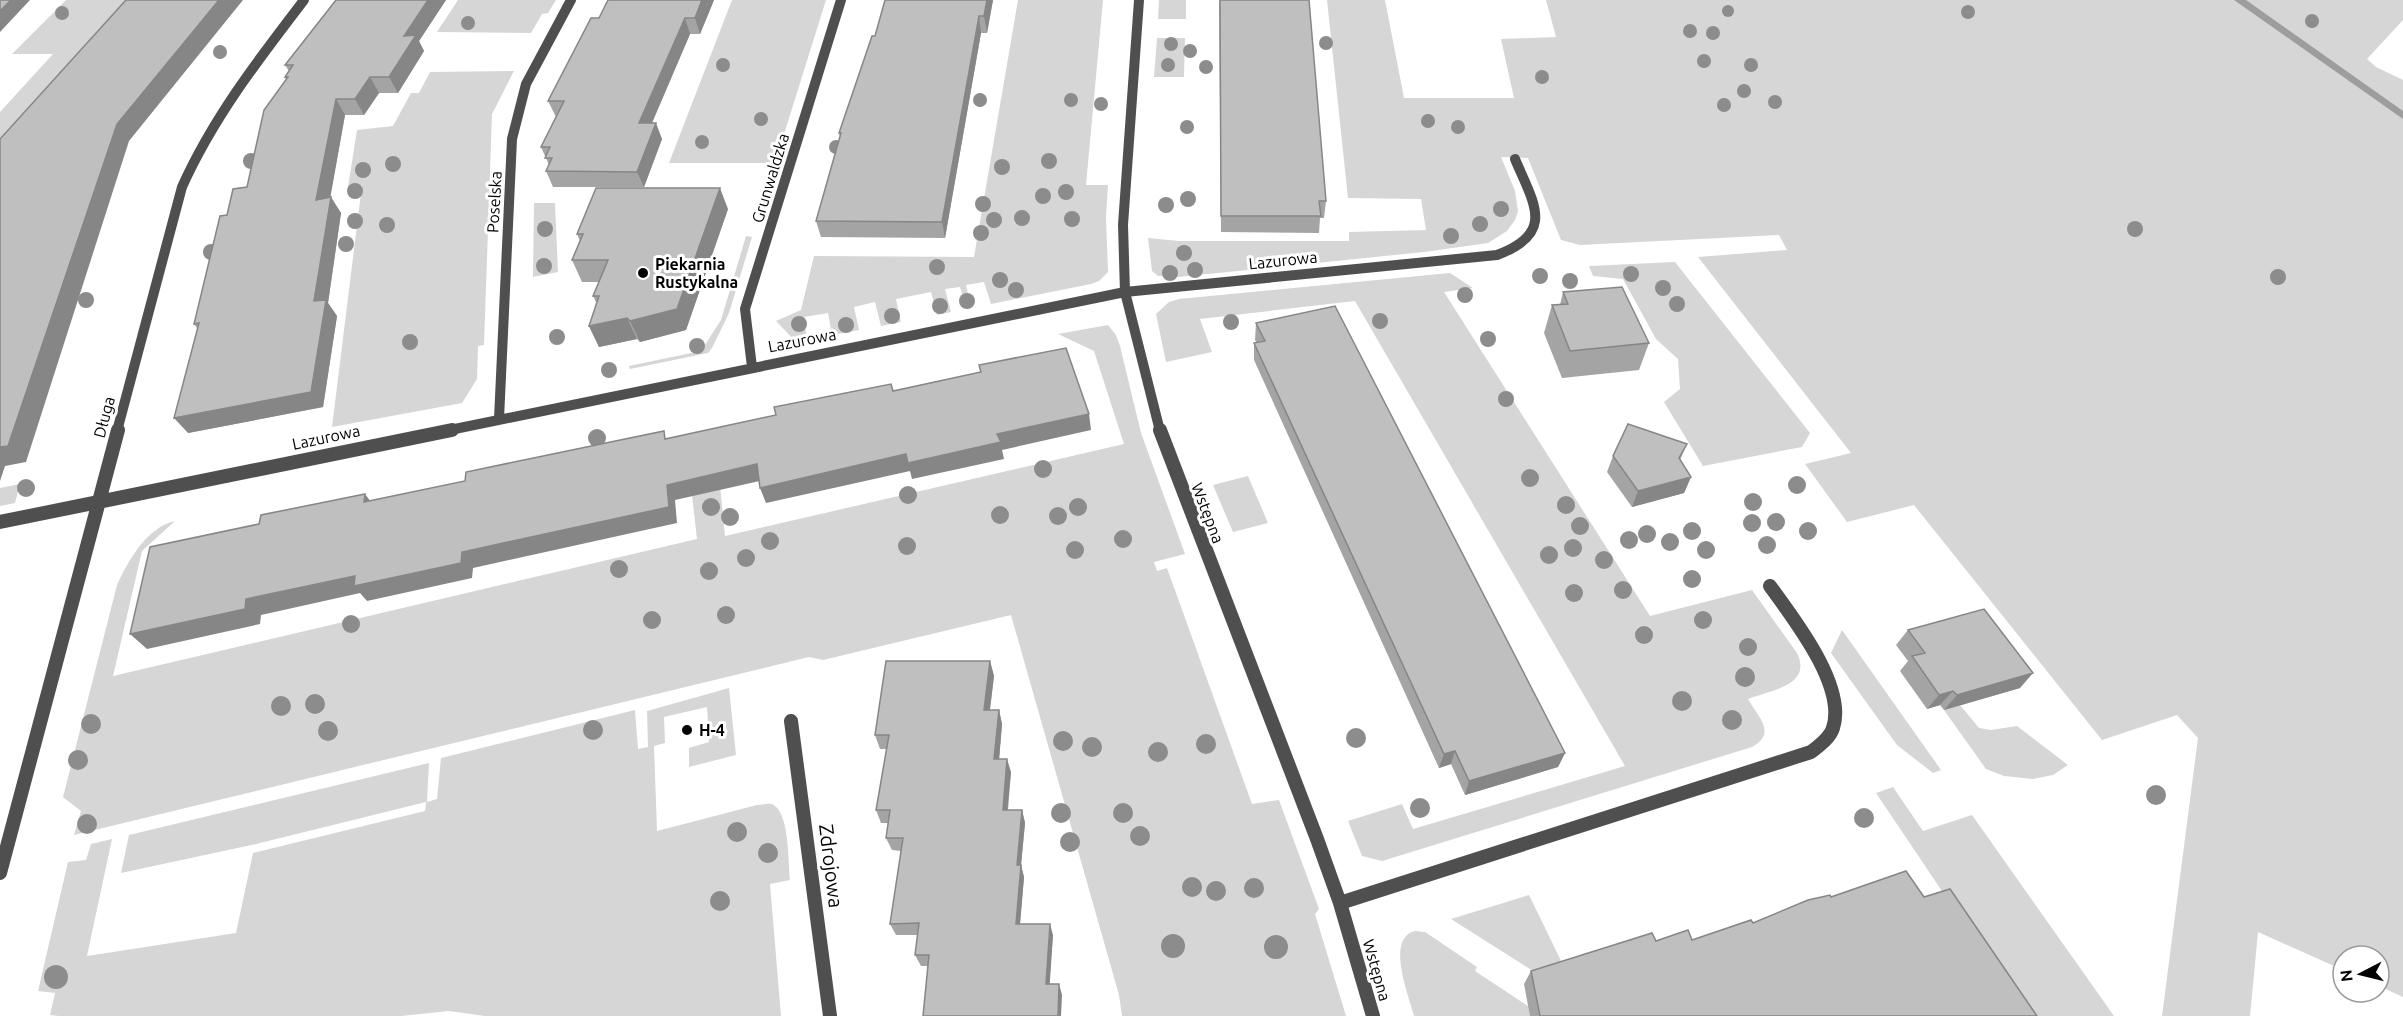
<svg xmlns="http://www.w3.org/2000/svg" width="2403" height="1016" font-family="Ubuntu,sans-serif">
<style>
.green{fill:#d6d6d6}
.lines{fill:none;stroke-linecap:round;stroke-linejoin:round}
.stream{fill:#9d9d9d;fill-rule:evenodd}
.minor-far1{stroke:#4f4f4f;stroke-width:10}
.minor{stroke:#4f4f4f;stroke-width:14}
.tree{fill:#8c8c8c}
.wall{fill:#a4a4a4}
.shaded-wall{fill:#868686}
.building{fill:#bfbfbf;stroke:#868686;stroke-width:1.5}
.poi-dot{fill:#000;stroke:#fff;stroke-width:2}
.labels{text-anchor:middle;stroke-width:6;stroke-linejoin:round;paint-order:stroke}
.street-label{font-size:16px;fill:#000;stroke:#fff}
.poi-label{font-size:16px;font-weight:bold;fill:#000;stroke:#fff;text-anchor:start}
.near-street-label{font-size:20px;fill:#000;stroke:#fff}
</style>
<rect width="100%" height="100%" fill="#fff"/>
<!-- green -->
<path class="green" d="M66 0H145L0 174V112L53 54H12Z
M458 0H556L548 13 542 14 531 33 437 32Z
M732 0H826L775 163H669Z
M1018 0H1103L1086 185H1108L1106 217 1108 272 1099 281 1091 284 991 304 984 282 966 285 971 307 966 308 960 287 945 289 951 312 937 315 931 292 896 299 901 322 881 326 875 302 854 307 859 330 832 335 828 313 804 317 807 341 797 343 776 321 801 310 814 256 974 257Z
M1159 0H1186V19H1158Z
M1327 0H1385L1404 98H1514L1501 39 1556 37 1546 0H2403V20L2367 59 2376 67 2403 80V997L2379 986V956H2343V970L2258 932 2250 1016H2162L2198 738 2177 715 2102 740 1914 505 1847 522 1805 464 1851 453 1698 257 1787 250 1779 235 1580 245 1561 240 1528 158 1501 157 1515 191 1518 211 1515 220 1507 231 1488 243 1424 252 1178 277 1158 276 1152 271 1148 238 1179 241H1349V232L1426 230 1421 199 1348 198Z
M1157 38H1185L1184 77H1154Z
M514 71 492 114 484 345 478 346 477 379 462 403 332 427 362 185 348 187 357 130 393 126 411 93H419L430 72Z
M534 203H555L558 272 533 277Z
M746 236 752 237 729 313 712 348 708 353 630 369 629 366 701 351 721 320Z
M1675 262 1810 433 1802 447 1703 466 1664 402 1680 389 1678 359 1656 339 1623 279 1593 276 1589 266Z
M1450 273 1473 288 1444 292 1650 616 1752 590 1797 653C1813 686 1770 690 1748 699 1757 716 1778 733 1752 747L1382 861 1362 856 1348 821 1402 804 1413 829 1625 766 1355 301 1200 319 1212 352 1166 362 1156 314 1169 302 1179 299Z
M1108 325 1116 335 1120 346 1141 433 1185 554 1154 562 1157 571 1167 568 1252 804 1279 800 1319 909 1315 914 1346 1016H1122L1119 995 1011 615 823 660 809 657 74 835 81 811 63 797 117 585C128 561 147 527 175 521L142 551 113 676 697 539 687 452 716 445 725 536 1124 444 1094 351 1058 334Z
M1248 476 1268 523 1233 532 1213 485Z
M20 484 15 503 0 506V488Z
M1842 630 1941 770 1933 773 1897 745 1831 653Z
M729 688 736 755 689 767V748L709 742 707 707 664 717 665 743 654 746 657 831 757 805C761 805 767 803 771 804 790 809 788 863 790 880L770 884 781 1016H485L449 1011 401 1016H59L50 1015 55 993 38 991 68 862 86 860 91 844 112 839 87 956 236 933 253 853 425 811 426 802 256 844 121 873 129 835 429 763 427 802 437 799 441 758 635 710 638 749 648 747 647 711Z
M1960 705 1979 728 1991 730 2017 726 2068 765 2053 775 2033 779 2004 776 1986 769 1944 710Z
M1893 787 1923 831 1972 815 2114 1016H2026L1876 793Z
M1529 895 1566 971 1560 988 1451 919Z
M1415 931 1425 932 1477 967 1475 971 1543 1016H1414C1409 996 1385 938 1415 931Z"/>
<g class="lines">
<!-- stream -->
<path class="stream" d="M2234 0H2246L2403 111V119Z"/>
<!-- minor-far1 -->
<path class="minor-far1" d="M1139 0 1123 225 1125 292 1160 431
M752 367 745 309 841 0
M499 419 512 139 526 84 571 0
M117 431 182 187C213 118 258 60 304 0
M445 431 1125 292 1497 255C1556 233 1534 204 1515 159"/>
<!-- minor -->
<path class="minor" d="M1160 430 1317 839 1340 903 1373 1016
M0 522 452 430
M791 721 830 1016
M0 873 118 430
M1340 903 1811 752C1819 746 1830 738 1833 728 1847 686 1793 618 1770 586"/>
</g>
<!-- trees -->
<g class="tree">
<circle cx="1728" cy="11" r="6"/>
<circle cx="1968" cy="12" r="7"/>
<circle cx="62" cy="13" r="7"/>
<circle cx="2312" cy="21" r="7"/>
<circle cx="468" cy="23" r="7"/>
<circle cx="1690" cy="31" r="7"/>
<circle cx="1713" cy="33" r="7"/>
<circle cx="1326" cy="43" r="7"/>
<circle cx="1171" cy="44" r="7"/>
<circle cx="1190" cy="51" r="7"/>
<circle cx="220" cy="52" r="7"/>
<circle cx="1704" cy="61" r="7"/>
<circle cx="723" cy="65" r="7"/>
<circle cx="1168" cy="65" r="7"/>
<circle cx="1751" cy="65" r="7"/>
<circle cx="1206" cy="67" r="7"/>
<circle cx="1542" cy="77" r="7"/>
<circle cx="1744" cy="91" r="7"/>
<circle cx="980" cy="100" r="7"/>
<circle cx="1071" cy="100" r="7"/>
<circle cx="1775" cy="102" r="7"/>
<circle cx="1101" cy="104" r="7"/>
<circle cx="1724" cy="105" r="7"/>
<circle cx="761" cy="119" r="7"/>
<circle cx="1428" cy="121" r="7"/>
<circle cx="1187" cy="127" r="7"/>
<circle cx="1458" cy="127" r="7"/>
<circle cx="702" cy="142" r="7"/>
<circle cx="836" cy="147" r="7"/>
<circle cx="251" cy="161" r="8"/>
<circle cx="1049" cy="161" r="8"/>
<circle cx="393" cy="164" r="8"/>
<circle cx="1002" cy="167" r="8"/>
<circle cx="363" cy="170" r="8"/>
<circle cx="355" cy="191" r="8"/>
<circle cx="1066" cy="192" r="8"/>
<circle cx="1043" cy="196" r="8"/>
<circle cx="1188" cy="199" r="8"/>
<circle cx="983" cy="204" r="8"/>
<circle cx="1166" cy="205" r="8"/>
<circle cx="1501" cy="209" r="8"/>
<circle cx="1022" cy="218" r="8"/>
<circle cx="1072" cy="219" r="8"/>
<circle cx="994" cy="220" r="8"/>
<circle cx="355" cy="221" r="8"/>
<circle cx="1480" cy="224" r="8"/>
<circle cx="387" cy="225" r="8"/>
<circle cx="545" cy="229" r="8"/>
<circle cx="2135" cy="229" r="8"/>
<circle cx="981" cy="233" r="8"/>
<circle cx="1451" cy="236" r="8"/>
<circle cx="346" cy="244" r="8"/>
<circle cx="211" cy="252" r="8"/>
<circle cx="1184" cy="253" r="8"/>
<circle cx="544" cy="266" r="8"/>
<circle cx="937" cy="267" r="8"/>
<circle cx="1195" cy="270" r="8"/>
<circle cx="1170" cy="273" r="8"/>
<circle cx="1631" cy="274" r="8"/>
<circle cx="1540" cy="276" r="8"/>
<circle cx="2278" cy="277" r="8"/>
<circle cx="1000" cy="280" r="8"/>
<circle cx="1570" cy="281" r="8"/>
<circle cx="1663" cy="288" r="8"/>
<circle cx="1016" cy="290" r="8"/>
<circle cx="1465" cy="295" r="8"/>
<circle cx="86" cy="300" r="8"/>
<circle cx="967" cy="301" r="8"/>
<circle cx="1677" cy="304" r="8"/>
<circle cx="940" cy="306" r="8"/>
<circle cx="892" cy="316" r="8"/>
<circle cx="1380" cy="321" r="8"/>
<circle cx="1231" cy="322" r="8"/>
<circle cx="799" cy="324" r="8"/>
<circle cx="846" cy="325" r="8"/>
<circle cx="557" cy="337" r="8"/>
<circle cx="1488" cy="339" r="8"/>
<circle cx="410" cy="342" r="8"/>
<circle cx="697" cy="346" r="8"/>
<circle cx="609" cy="370" r="8"/>
<circle cx="1506" cy="399" r="8"/>
<circle cx="597" cy="438" r="9"/>
<circle cx="1043" cy="469" r="9"/>
<circle cx="1530" cy="478" r="9"/>
<circle cx="1797" cy="485" r="9"/>
<circle cx="26" cy="488" r="9"/>
<circle cx="908" cy="495" r="9"/>
<circle cx="1753" cy="502" r="9"/>
<circle cx="1566" cy="505" r="9"/>
<circle cx="711" cy="507" r="9"/>
<circle cx="1078" cy="507" r="9"/>
<circle cx="1000" cy="515" r="9"/>
<circle cx="1058" cy="516" r="9"/>
<circle cx="730" cy="517" r="9"/>
<circle cx="1776" cy="522" r="9"/>
<circle cx="1752" cy="523" r="9"/>
<circle cx="1580" cy="526" r="9"/>
<circle cx="1692" cy="531" r="9"/>
<circle cx="1808" cy="531" r="9"/>
<circle cx="1647" cy="534" r="9"/>
<circle cx="1123" cy="539" r="9"/>
<circle cx="1629" cy="540" r="9"/>
<circle cx="770" cy="541" r="9"/>
<circle cx="1670" cy="542" r="9"/>
<circle cx="1767" cy="545" r="9"/>
<circle cx="907" cy="546" r="9"/>
<circle cx="1573" cy="548" r="9"/>
<circle cx="1075" cy="550" r="9"/>
<circle cx="1706" cy="550" r="9"/>
<circle cx="1549" cy="555" r="9"/>
<circle cx="746" cy="558" r="9"/>
<circle cx="1604" cy="560" r="9"/>
<circle cx="619" cy="569" r="9"/>
<circle cx="709" cy="571" r="9"/>
<circle cx="1692" cy="579" r="9"/>
<circle cx="1623" cy="590" r="9"/>
<circle cx="1574" cy="593" r="9"/>
<circle cx="726" cy="615" r="9"/>
<circle cx="652" cy="620" r="9"/>
<circle cx="1703" cy="620" r="9"/>
<circle cx="351" cy="624" r="9"/>
<circle cx="1644" cy="635" r="9"/>
<circle cx="1748" cy="647" r="9"/>
<circle cx="1745" cy="677" r="10"/>
<circle cx="1682" cy="701" r="10"/>
<circle cx="315" cy="704" r="10"/>
<circle cx="281" cy="706" r="10"/>
<circle cx="1732" cy="720" r="10"/>
<circle cx="91" cy="724" r="10"/>
<circle cx="593" cy="730" r="10"/>
<circle cx="328" cy="731" r="10"/>
<circle cx="1356" cy="738" r="10"/>
<circle cx="1063" cy="741" r="10"/>
<circle cx="1206" cy="744" r="10"/>
<circle cx="1092" cy="747" r="10"/>
<circle cx="1158" cy="752" r="10"/>
<circle cx="78" cy="760" r="10"/>
<circle cx="2156" cy="795" r="10"/>
<circle cx="1420" cy="808" r="10"/>
<circle cx="1061" cy="813" r="10"/>
<circle cx="1123" cy="813" r="10"/>
<circle cx="1864" cy="818" r="10"/>
<circle cx="87" cy="824" r="10"/>
<circle cx="737" cy="832" r="10"/>
<circle cx="1140" cy="836" r="10"/>
<circle cx="1070" cy="842" r="10"/>
<circle cx="768" cy="853" r="10"/>
<circle cx="1192" cy="887" r="10"/>
<circle cx="1254" cy="888" r="10"/>
<circle cx="1216" cy="891" r="10"/>
<circle cx="720" cy="901" r="10"/>
<circle cx="1173" cy="946" r="12"/>
<circle cx="1276" cy="947" r="12"/>
<circle cx="56" cy="977" r="12"/>
</g>
<!-- wall -->
<path class="wall" d="M336 0H446L419 41 424 51 398 93H379L364 115H345L330 197 341 213 328 303 337 316 323 407 188 433 197 328 194 324 227 215 247 187 286 80 285 77 289 71 285 65Z
M608 0H714L700 34H690L652 123 662 139 644 187H553L546 171 549 165 541 147 556 117 548 101 599 18Z
M993 0 987 33H981L945 238 821 237 816 221 840 137 839 133 875 36Z
M1219 0 1326 201 1324 218H1320L1319 233 1221 232Z
M728 209 686 330 640 342 637 339 599 347 589 326 597 304 593 296 599 282H582L572 260 580 241 577 234Z
M1563 292 1649 343 1639 370 1562 378 1544 333 1552 305H1560Z
M1256 323 1565 753 1558 767 1465 795 1451 764 1439 768 1254 360V343H1257L1255 340Z
M1687 444 1680 460 1691 477 1684 493 1632 507 1607 472 1613 456Z
M1908 630 2020 688 1944 710 1940 705 1927 709 1900 671 1908 661 1896 645Z
M990 661 994 676 990 710H999L1002 724 999 759 1011 772 1008 810H1022L1025 823 1021 865 1024 877 1020 924 1053 935 1049 984 1062 995 928 966H921L915 955 918 935H896L890 924 901 851 892 850 886 838 889 823H881L876 810 887 749H880L875 735Z
M1831 897H1924L2037 1016H1530L1524 984 1531 971 1656 941 1692 940 1753 923Z"/>
<!-- shaded-wall -->
<path class="shaded-wall" d="M11 0H30L0 32V11Z
M219 0H243L129 141 26 462 5 466 0 481V447L117 124Z
M428 0H446L419 41 424 51 398 93 389 77 404 36Z
M702 0H714L700 34 695 18Z
M987 0H993L987 33 984 16Z
M979 16 981 33 945 238 942 222Z
M685 18 690 34 645 139 639 123Z
M370 77 379 93 364 115 355 99Z
M336 99 345 115 327 216 316 200Z
M656 123 662 139 644 187 637 172Z
M720 188 728 209 686 330 640 342 630 321Z
M331 197 341 213 328 303 337 316 323 407 188 433 174 418 314 301Z
M627 318 637 339 599 347 589 326Z
M1089 414 1091 430 1002 450 1004 459 912 479 908 463 997 434Z
M906 454 910 471 766 503 760 488Z
M757 464 764 480 675 500 677 523 473 568 472 578 367 601 360 593 261 615 260 624 147 649 130 634 246 599 462 552 667 485Z
M1691 477 1684 493 1632 507 1638 491Z
M365 494 377 510 364 502Z
M990 661 994 676 988 724 984 710Z
M2033 673 2020 688 1944 710 1957 695Z
M1953 691 1940 705 1927 709 1939 695Z
M999 710 1002 724 998 773 994 759Z
M1455 751 1451 764 1439 768 1444 754Z
M1565 753 1558 767 1465 795 1469 781Z
M1007 759 1011 772 1006 823 1003 810Z
M1022 810 1025 823 1021 865 1024 877 1019 935 1016 924 1017 865Z
M1050 924 1053 935 1049 995 1046 984Z
M1059 984 1062 995 1061 1016H1058Z"/>
<!-- building -->
<path class="building" d="M0 0H11L0 11Z
M126 0H219L117 124 8 446 0 447V139Z
M336 0H428L404 36 416 35 389 77H370L355 99H336L316 200 331 197 314 301 326 300 311 392 174 418 199 323 194 324 220 216 227 215 233 189 247 187 264 110 288 77H285L293 65H285Z
M608 0H702L695 18H685L639 123H656L637 172 546 171 552 158H545L550 147H541L564 101H548L591 18H599Z
M885 0H987L984 16H979L942 222 816 221 841 133H839L872 36H875Z
M1220 0H1309L1326 201H1319L1321 216H1221Z
M596 188H720L677 309 630 321 627 318 589 326 599 296H593L608 260H572L583 234H577Z
M1622 287 1649 343 1570 351 1552 305 1568 304 1563 292Z
M1335 306 1565 753 1469 781 1455 751 1444 754 1254 343 1265 341 1256 323Z
M1066 348 1089 414 997 434 1001 442 908 463 906 454 760 488 757 464 667 485 669 507 462 552 461 563 354 586 355 576 246 599 245 609 130 634 150 547 259 524 261 515 365 494 364 502 465 481 466 472 664 431 665 439 776 415 774 407 891 384 893 391 981 372 979 365Z
M1628 424 1687 444 1679 458 1691 477 1638 491 1613 456Z
M1984 609 2033 673 1957 695 1953 691 1939 695 1912 656 1925 653 1908 630Z
M886 661H990L984 710H999L994 759H1007L1003 810H1022L1017 865H1021L1016 924H1050L1046 984H1059L1058 1016H923L929 955H915L919 923 890 924 903 838H886L890 810H876L889 735H875Z
M1906 871 1924 897 1950 889 2037 1016H1540L1531 971 1652 933 1656 941 1688 930 1692 940 1751 920 1753 923 1808 900 1830 895 1831 897Z"/>
<!-- markers -->
<g class="poi-dot">
<circle cx="643" cy="273" r="6"/>
<circle cx="687" cy="730" r="6"/>
</g>
<g class="labels">
<!-- street labels -->
<g class="street-label">
<text transform="translate(770 178) rotate(-73)" y="6">Grunwaldzka</text>
<text transform="translate(494 202) rotate(-87)" y="6">Poselska</text>
<text transform="translate(1283 260) rotate(-6)" y="6">Lazurowa</text>
<text transform="translate(802 340) rotate(-11)" y="6">Lazurowa</text>
<text transform="translate(104 417) rotate(-75)" y="6">Długa</text>
<text transform="translate(326 437) rotate(-12)" y="6">Lazurowa</text>
<text transform="translate(1208 513) rotate(69)" y="6">Wstępna</text>
<text transform="translate(1377 970) rotate(74)" y="6">Wstępna</text>
</g>
<!-- poi labels -->
<g class="poi-label">
<text x="655" y="270">Piekarnia<tspan x="655" dy="18">Rustykalna</tspan></text>
<text x="699" y="736">H-4</text>
</g>
<!-- near-street labels -->
<g class="near-street-label">
<text transform="translate(831 866) rotate(83)" y="7">Zdrojowa</text>
</g>
</g>
<!-- north arrow -->
<g transform="translate(2361 974) rotate(263)"><circle r="28" fill="#ffffff" stroke="#999999" stroke-width="1.5"/>
<path d="M0-4.5L10 22L0 15L-10 22Z" fill="#000000"/>
<text y="-9" font-size="16" font-weight="bold" text-anchor="middle" fill="#000000">N</text>
</g>
</svg>
